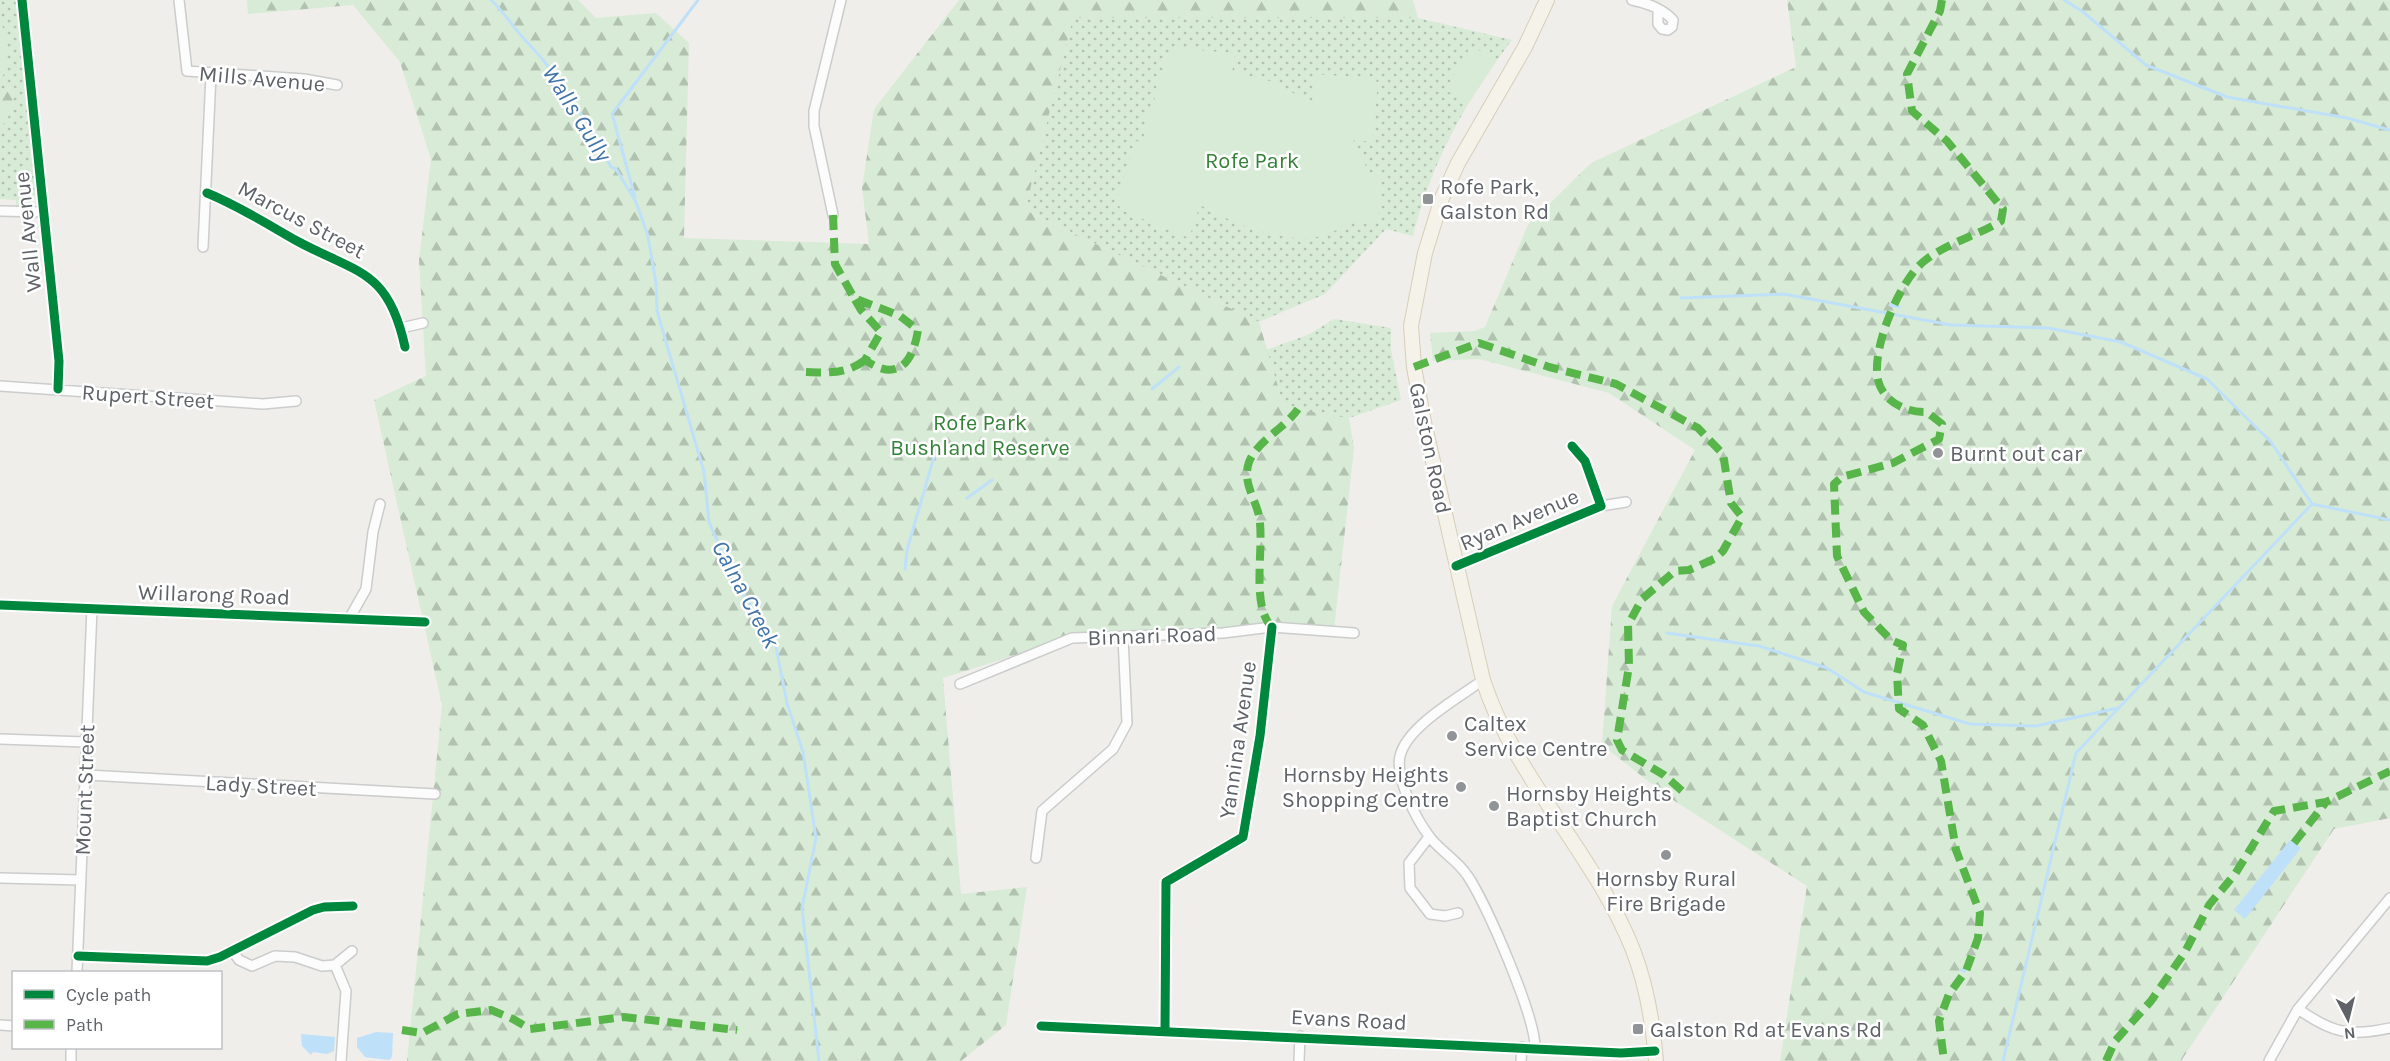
<svg xmlns="http://www.w3.org/2000/svg" width="2390" height="1061" font-family="Karla,sans-serif">
<style>
.green{fill:url(#green-dots)}
.forest{fill:url(#forest-firs)}
.pitch{fill:#d8ebd6}
.water{fill:#bfe0f9}
.lines{fill:none;stroke-linecap:round;stroke-linejoin:round}
.stream{stroke:#bfe0f9;stroke-width:3}
.minor-casing{stroke:#cbcccc;stroke-width:12}
.primary-casing{stroke:#d7ceb8;stroke-width:16}
.minor{stroke:#fdfcfc;stroke-width:9}
.primary{stroke:#f4f2e9;stroke-width:14}
.quiet{stroke:#58b549;stroke-width:8;stroke-dasharray:15 8;stroke-linecap:butt}
.cycleway-casing{stroke:#fff;stroke-width:13}
.cycleway{stroke:#00873e;stroke-width:9}
.poi-dot{fill:#919496;stroke:#fff;stroke-width:2}
.labels{text-anchor:middle;stroke-width:5;stroke-linejoin:round;paint-order:stroke}
.street-label{font-size:22px;fill:#5f6368;stroke:#fff}
.park-label{font-size:22px;fill:#348238;stroke:#fff}
.poi-label{font-size:22px;fill:#5f6368;stroke:#fff;text-anchor:start}
.water-label{font-size:24px;font-style:italic;fill:#4174aa;stroke:#fff}
</style>
<defs>
<pattern id="green-dots" width="8" height="8" patternUnits="userSpaceOnUse" patternTransform="scale(1.5)"><rect width="8" height="8" fill="#d8ebd6"/><path d="M2 2h.1M6 6h.1" fill="none" stroke="#b2c2b1" stroke-width="1.8" stroke-linecap="round"/></pattern>
<pattern id="forest-firs" width="22" height="20" patternUnits="userSpaceOnUse" patternTransform="scale(1.5)"><rect width="22" height="20" fill="#d8ebd6"/><path d="M5 1l3.5 6h-7zM16 11l3.5 6h-7z" fill="#b2c2b1"/></pattern>
</defs>
<rect width="100%" height="100%" fill="#efeeea"/>
<!-- green -->
<path class="green" d="M0 0H16L36 193C32 204 28 207 16 206V200L0 199Z
M1073 17 1418 18 1512 40C1466 100 1431 163 1413 236L1386 229 1325 294 1259 322 1025 210Z
M1334 319 1391 328V350L1401 400 1349 418 1354 448 1284 407 1266 350 1310 334Z"/>
<!-- forest -->
<path class="forest" d="M247 0H578L596 18 656 13 689 43 684 238 869 244 862 188 874 109 959 0H1413L1418 18H1073L1025 210 1259 322 1284 407 1348 418 1354 448 1334 630 1072 637 943 678 961 894 1027 887 1006 1025 961 1061H407L442 705 374 400 426 376 419 260 431 159 400 62 353 5 248 14Z
M1787 0H2390V818L2334 829 2181 1061H1780L1807 886 1667 796 1602 745 1612 606 1695 450 1609 393 1479 359 1433 361 1430 333 1475 331 1485 327 1528 225 1591 163 1796 67Z
M10 84 16 89 7 121 0 126V96Z"/>
<!-- pitch -->
<path class="pitch" d="M0 14C5 38 13 60 0 82Z
M1471 46 1497 60 1469 103 1445 90Z
M1176 48 1233 53 1235 59 1232 72 1274 82 1314 105 1312 97 1313 74 1374 78 1378 83 1372 142 1353 140 1364 157 1367 177 1381 175 1378 219 1371 224 1347 221C1314 259 1235 225 1200 205L1189 238 1121 210 1116 199 1136 141 1145 143 1143 128 1155 98 1153 96 1170 50Z"/>
<!-- water -->
<path class="water" d="M2290 840 2301 848 2245 919 2234 910Z
M376 1032 393 1033 392 1057 389 1060 365 1057 357 1047V1038Z
M301 1034 335 1037 334 1051 327 1054 313 1052 311 1055 302 1046Z"/>
<g class="lines">
<!-- stream -->
<path class="stream" d="M491 0C505 13 514 29 527 42 562 78 587 123 611 167L616 169 636 202 648 236
M2064 0 2082 11 2146 65 2227 97 2347 118 2390 130
M635 197 612 114 698 0
M648 237 656 283 657 311 704 472 709 522 735 581 776 647 787 703 803 752 816 838 802 908 819 1061
M1681 298 1784 294 1951 325 2048 328 2121 342 2207 379 2271 442 2312 504
M1890 305 1899 307
M1152 389 1179 367
M967 498 992 480
M905 569 907 550 934 457
M1667 633 1759 646 1827 668 1864 692 1970 724 2036 726 2118 708
M1961 970 1965 971
M2003 1061 2076 753 2312 504 2390 520"/>
<!-- minor casing -->
<g class="minor-casing">
<path id="minor" d="M22 0 59 361 58 389
M179 0 187 71 304 79 337 85
M1632 0C1647 3 1663 9 1673 20L1672 27 1668 30 1662 29 1658 24V10
M207 193C239 206 267 224 297 241 358 274 388 269 405 347
M0 211 44 212
M833 215 814 126V111L841 0
M203 247 211 75
M401 328 423 323
M0 386 263 404 296 401
M1601 506 1626 502
M1456 566 1601 506 1585 461 1572 446
M0 605 425 622
M349 619 366 589 373 532 380 504
M1483 680C1460 697 1407 726 1400 756 1395 777 1416 819 1429 836 1439 850 1457 860 1467 875 1486 902 1535 1016 1535 1047
M960 684 1072 638 1223 633 1272 627 1354 633
M0 739 85 742
M87 775 435 794
M1429 837 1409 863 1410 888 1430 914 1445 916 1458 913
M1036 858 1042 811 1113 749 1127 723 1123 637
M0 878 81 880
M232 950 239 960 252 966 275 956 295 957 322 966 335 965 352 951
M78 956 207 961 220 957 313 910 324 907 353 906
M335 965 346 991 341 1061
M77 972 92 608
M2298 1009C2332 1033 2350 1037 2390 1028
M0 1025 14 1026
M1041 1026 1621 1053 1655 1051
M1165 1030 1166 882 1243 837 1260 736 1272 627
M71 1061V1048
M1299 1061 1300 1036
M1521 1061 1522 1047
M2269 1061 2298 1009 2390 898"/>
</g>
<!-- primary casing -->
<g class="primary-casing">
<path id="primary" d="M1547 0 1525 47 1458 163 1442 198 1425 253 1411 326 1414 367 1424 422 1483 680C1515 779 1595 854 1633 950 1647 986 1653 1023 1656 1061"/>
</g>
<!-- minor -->
<use href="#minor" class="minor"/>
<!-- primary -->
<use href="#primary" class="primary"/>
<!-- quiet -->
<path class="quiet" d="M1942 0 1940 11 1907 74 1912 111 1947 141 2003 209 2001 221C1977 236 1946 243 1923 262 1900 281 1871 348 1878 380 1883 402 1907 413 1927 412L1942 424 1939 439 1893 463 1842 477 1834 484 1837 556 1864 612 1891 640 1903 645 1897 674 1899 709 1923 725 1941 761 1956 850 1980 913 1978 938 1966 971 1949 994 1939 1021 1944 1061
M833 215 835 264 854 298 900 316 918 330C913 362 898 383 865 360L881 332 861 310 854 298
M1414 367 1479 343 1549 367 1616 384 1698 428 1723 454 1731 503 1742 517 1723 551 1714 559 1689 570 1675 571 1642 599 1628 625 1629 666 1617 740 1622 750 1664 775 1688 796
M806 372C828 373 847 374 865 360
M1272 627C1250 606 1265 546 1259 516 1255 497 1242 483 1249 462 1258 440 1284 429 1298 409
M2294 843 2326 802
M402 1030 422 1033 458 1014 491 1010 513 1019 530 1029 624 1017 737 1030
M2106 1061 2115 1041 2151 1001 2185 952 2209 905 2235 874 2274 811 2326 802 2390 771"/>
<!-- cycleway casing -->
<g class="cycleway-casing">
<path id="cycleway" d="M22 0 59 361 58 389
M207 193C239 206 267 224 297 241 358 274 388 269 405 347
M1456 566 1601 506 1585 461 1572 446
M0 605 425 622
M78 956 207 961 220 957 313 910 324 907 353 906
M1041 1026 1621 1053 1655 1051
M1165 1030 1166 882 1243 837 1260 736 1272 627"/>
</g>
<!-- cycleway -->
<use href="#cycleway" class="cycleway"/>
</g>
<!-- markers -->
<g class="poi-dot">
<rect x="1422" y="193" width="12" height="12" rx="3"/>
<circle cx="1938" cy="453" r="6"/>
<circle cx="1452" cy="736" r="6"/>
<circle cx="1461" cy="787" r="6"/>
<circle cx="1494" cy="806" r="6"/>
<circle cx="1666" cy="855" r="6"/>
<rect x="1632" y="1023" width="12" height="12" rx="3"/>
</g>
<g class="labels">
<!-- street labels -->
<g class="street-label">
<text transform="translate(262 78) rotate(5)" y="8">Mills Avenue</text>
<text transform="translate(302 219) rotate(28)" y="8">Marcus Street</text>
<text transform="translate(27 232) rotate(-96)" y="8">Wall Avenue</text>
<text transform="translate(148 396) rotate(4)" y="8">Rupert Street</text>
<text transform="translate(1431 448) rotate(78)" y="8">Galston Road</text>
<text transform="translate(1519 519) rotate(-23)" y="8">Ryan Avenue</text>
<text transform="translate(214 594) rotate(2)" y="8">Willarong Road</text>
<text transform="translate(1152 635) rotate(-2)" y="8">Binnari Road</text>
<text transform="translate(1237 740) rotate(-82)" y="8">Yannina Avenue</text>
<text transform="translate(261 785) rotate(3)" y="8">Lady Street</text>
<text transform="translate(84 790) rotate(-88)" y="8">Mount Street</text>
<text transform="translate(1349 1019) rotate(3)" y="8">Evans Road</text>
</g>
<!-- park labels -->
<g class="park-label">
<text x="1252" y="168">Rofe Park</text>
<text x="980" y="430">Rofe Park<tspan x="980" dy="25">Bushland Reserve</tspan></text>
</g>
<!-- poi labels -->
<g class="poi-label">
<text x="1440" y="194">Rofe Park,<tspan x="1440" dy="25">Galston Rd</tspan></text>
<text x="1950" y="461">Burnt out car</text>
<text x="1464" y="731">Caltex<tspan x="1464" dy="25">Service Centre</tspan></text>
<text x="1449" y="782" text-anchor="end">Hornsby Heights<tspan x="1449" dy="25">Shopping Centre</tspan></text>
<text x="1506" y="801">Hornsby Heights<tspan x="1506" dy="25">Baptist Church</tspan></text>
<text x="1666" y="886" text-anchor="middle">Hornsby Rural<tspan x="1666" dy="25">Fire Brigade</tspan></text>
<text x="1650" y="1037">Galston Rd at Evans Rd</text>
</g>
<!-- water labels -->
<g class="water-label">
<text transform="translate(577 113) rotate(58)" y="8">Walls Gully</text>
<text transform="translate(746 594) rotate(62)" y="8">Calna Creek</text>
</g>
</g>
<!-- legend -->
<rect x="12" y="971" width="210" height="78" fill="#ffffff" stroke="#bfc1c3" stroke-width="1.5"/>
<rect x="24" y="990" width="30" height="9" fill="#00873e" stroke="#bfc1c3" stroke-width="1.5"/>
<text x="66" y="1001" font-size="18" fill="#5f6368">Cycle path</text>
<rect x="24" y="1020" width="30" height="9" fill="#58b549" stroke="#bfc1c3" stroke-width="1.5"/>
<text x="66" y="1031" font-size="18" fill="#5f6368">Path</text>
<!-- north arrow -->
<g transform="translate(2348 1019) rotate(173)" stroke="#ffffff" stroke-width="4.5" paint-order="stroke">
<path d="M0-4.5L10 22L0 15L-10 22Z" fill="#5f6368"/>
<text y="-9" font-size="16" font-weight="bold" text-anchor="middle" fill="#5f6368">N</text>
</g>
</svg>
